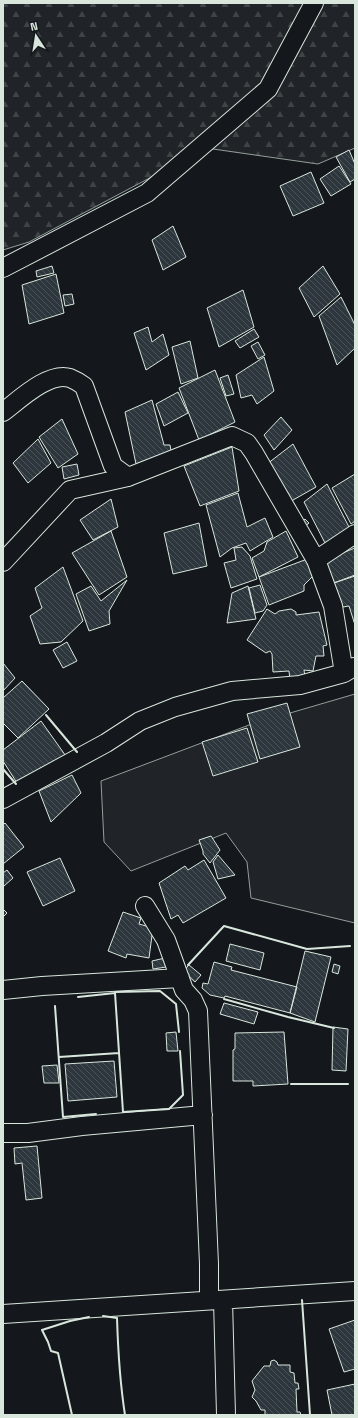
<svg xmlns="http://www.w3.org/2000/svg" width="358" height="1418" font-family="'Space Grotesk',sans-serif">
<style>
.grass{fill:#202428;stroke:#939e99}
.forest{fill:url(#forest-firs);stroke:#939e99}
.building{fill:url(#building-back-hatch);stroke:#d8e6dc}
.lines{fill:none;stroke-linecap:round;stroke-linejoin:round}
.minor-casing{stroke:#d8e6dc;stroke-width:20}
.minor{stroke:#14181c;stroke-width:18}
.wall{stroke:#d8e6dc;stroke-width:2}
</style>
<defs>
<pattern id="forest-firs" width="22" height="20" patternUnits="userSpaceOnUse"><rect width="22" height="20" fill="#202428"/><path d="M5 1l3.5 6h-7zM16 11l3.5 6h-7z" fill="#404447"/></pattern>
<pattern id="building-back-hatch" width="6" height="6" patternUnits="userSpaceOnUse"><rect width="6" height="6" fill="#2c363c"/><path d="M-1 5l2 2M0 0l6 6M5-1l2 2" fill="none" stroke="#4a5358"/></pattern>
</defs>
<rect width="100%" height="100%" fill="#14181c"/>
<!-- grass -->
<path class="grass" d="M355 694V923L251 898 247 862 226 833 131 871 104 842 101 781 249 725Z"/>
<!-- forest -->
<path class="forest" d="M3 3H355V148L318 164 206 148 29 242 3 250Z"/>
<!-- building -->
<path class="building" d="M349 150 355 164V179L350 182 336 157Z
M339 166 351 184 331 196 320 179Z
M311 172 324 203 293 216 280 186Z
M173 226 186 257 163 270 152 240Z
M52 266 54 273 37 277 36 271Z
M323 266 340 294 314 317 299 288Z
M56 274 64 313 29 324 22 285Z
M243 290 254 327 219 347 207 308Z
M72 294 74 304 65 306 63 295Z
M341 297 355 325V348L337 365 319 316Z
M148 327 152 342 163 334 169 355 146 370 134 333Z
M254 329 259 337 240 348 235 341Z
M190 341 198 378 181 384 172 347Z
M258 342 265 355 258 359 251 346Z
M264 357 274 391 257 404 252 395 241 398 236 375Z
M215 370 235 422 199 440 179 388Z
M228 375 234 394 226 396 220 378Z
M178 392 188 413 164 426 156 404Z
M152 400 164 445H170L171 451 136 464 125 412Z
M281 417 292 430 274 450 264 435Z
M62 419 78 454 58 468 39 437Z
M38 439 51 463 28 483 13 463Z
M293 444 316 487 286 504 267 464Z
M232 447 239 491 200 506 184 466Z
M77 464 79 475 64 479 62 467Z
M355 474V521L351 524 332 488Z
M327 484 350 529 326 545 304 502Z
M238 493 247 527 265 518 273 537 250 551 246 543 232 548 220 557 206 505Z
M111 499 118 527 93 540 80 520Z
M305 519 309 523 303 528 300 523Z
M199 523 207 566 173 574 164 533Z
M111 531 127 577 99 595 72 553Z
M286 531 298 557 259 577 252 558 264 551 267 542Z
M242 547 250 556 257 579 231 588 224 563 236 560 234 548Z
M355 548V575L331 584 322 561Z
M310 558 313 576 304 585V591L269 605 259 577Z
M63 567 83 621 61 642 40 644 30 616 42 608 35 588Z
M355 576V625L349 606 343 607 334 583Z
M127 580 109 611 110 624 89 631 76 594 91 586 101 601Z
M260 585 267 605 263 611 255 613 249 588Z
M248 586 256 619 227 623 232 593Z
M267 609 275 614 279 611 291 609 296 612V615L319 612 327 645 323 646 324 656H316L313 671 304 670 305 677 290 680 289 671 273 672 272 654 270 651 266 653 247 640Z
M67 642 77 661 63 668 53 650Z
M3 663 15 678 3 691Z
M22 681 49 709 18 738 3 723V698Z
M287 703 300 747 260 759 247 714Z
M41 721 68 759 17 783 3 761V750Z
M247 728 258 762 213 776 202 742Z
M72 775 81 793 51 822 39 791Z
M5 823 24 847 3 864V825Z
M211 836 220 850 210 863 203 854V851L199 840Z
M218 855 235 875 218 879 213 862Z
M60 858 75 891 43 906 27 872Z
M204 860 226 898 183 923 178 915 171 919 159 883 185 866 188 870Z
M7 870 13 878 4 886 3 884V873Z
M3 909 7 913 3 917Z
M123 912 141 918 139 924 153 928 149 958 127 954 126 958 108 951Z
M230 944 264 953 260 970 226 961Z
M305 951 331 957 315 1022 290 1013Z
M165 958 166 967 153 969 152 961Z
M214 962 232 967 231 970 297 987 290 1013 225 996 224 998 210 995 202 988 203 983 208 984Z
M334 964 340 966 338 974 332 972Z
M189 965 201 975 195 982 183 971Z
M224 1003 258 1012 254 1024 220 1014Z
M333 1027 348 1029 346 1071 332 1070Z
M176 1032 178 1051H167L166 1033Z
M284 1032 288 1084 253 1086V1081H233V1050L235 1049V1033Z
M114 1061 117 1097 68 1101 65 1064Z
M57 1065 59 1083H44L42 1066Z
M37 1146 42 1198 26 1200 22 1163 15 1164 14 1148Z
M355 1320V1369L344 1372 329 1329Z
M274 1360 277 1362 278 1365H290V1372L294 1373 295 1383H298L299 1389H296L297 1412H300L301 1415H265V1410H261L256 1401 252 1397 255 1390 252 1381 264 1366H270L271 1361Z
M355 1384V1415H332L327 1390Z"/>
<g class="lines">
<!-- minor casing -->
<g class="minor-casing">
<path id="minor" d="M3 268 147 193 268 89 314 3
M3 412C19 400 49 371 70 378 75 380 80 383 84 386L113 466 128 477
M316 560 355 534
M3 562 70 490 128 477 232 436 247 443 254 453 316 560 333 606 344 673
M3 799 106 743 140 721 175 707 232 691 300 685 344 673 354 667
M145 906 166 940 184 990 193 1000 198 1011 209 1264V1300
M3 990 42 986 180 978
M3 1133H28L82 1126 203 1115
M223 1300 226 1415
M3 1314 355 1291"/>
</g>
<!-- minor -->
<use href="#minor" class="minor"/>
<!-- wall -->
<path class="wall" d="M46 715 77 752
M3 769 16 784
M188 965 224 926 307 949 350 946
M115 993 123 1112 169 1109 183 1095 180 1051
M78 997 115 993V992L160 991 176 1004 179 1032
M224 999 288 1017 334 1028
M55 1006 63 1117 96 1114
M59 1057 119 1053
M291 1084H348
M302 1300 310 1415
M103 1316 117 1318C118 1351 120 1383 125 1415
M72 1415 58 1353 51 1351 48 1342 42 1330 70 1321 89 1317"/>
</g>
<!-- border -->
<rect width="358" height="1418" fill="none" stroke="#d8e6dc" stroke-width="8"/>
<!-- north arrow -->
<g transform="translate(36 36) rotate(348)" stroke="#14181c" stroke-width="3" paint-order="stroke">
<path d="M0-3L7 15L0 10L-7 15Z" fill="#d8e6dc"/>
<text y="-6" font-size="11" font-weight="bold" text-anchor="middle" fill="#d8e6dc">N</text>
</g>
</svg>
